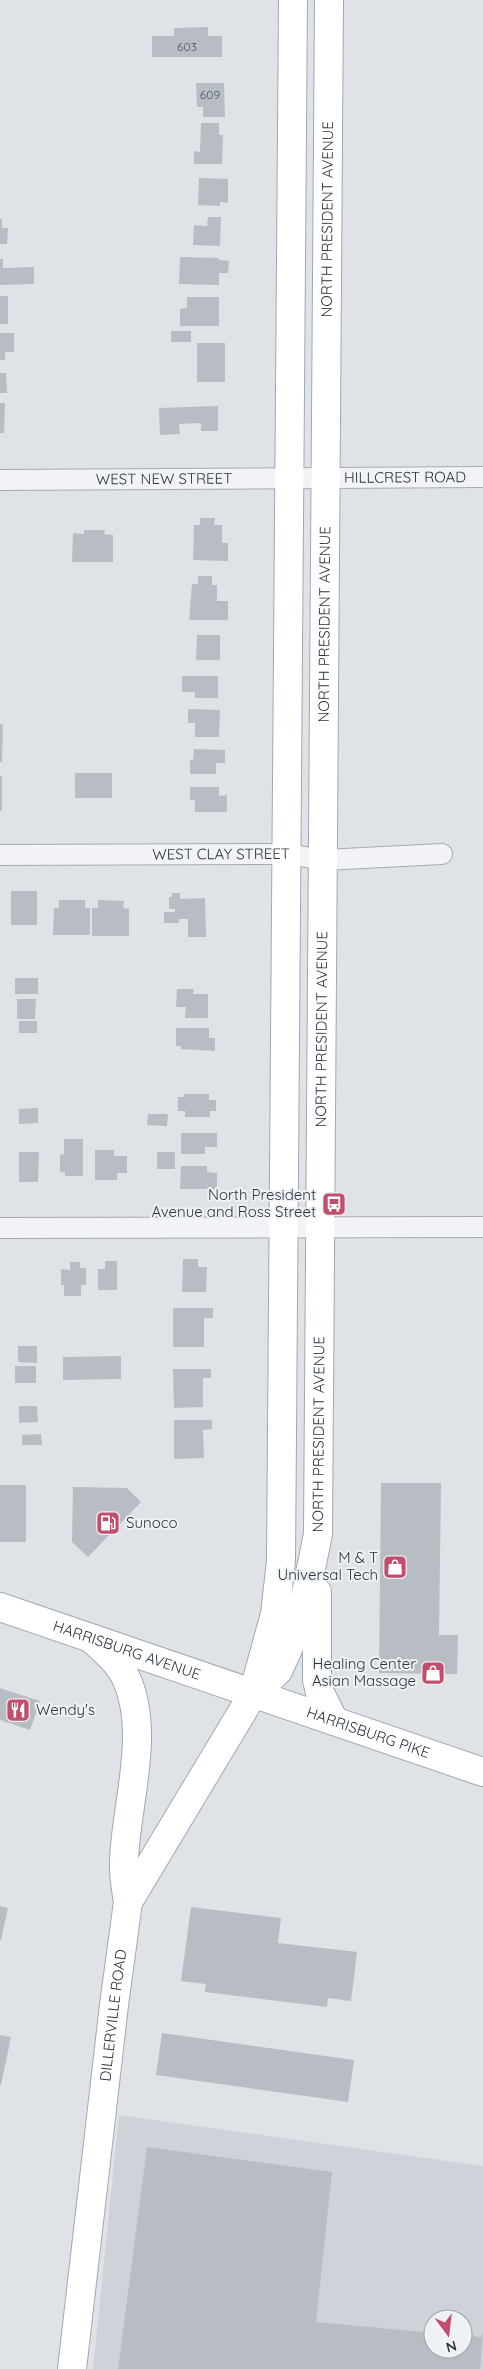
<svg xmlns="http://www.w3.org/2000/svg" width="483" height="2369" font-family="Quicksand,sans-serif">
<style>
.built{fill:#cdd3d9;fill-rule:evenodd}
.building{fill:#b7bdc3}
.lines{fill:none;stroke-linecap:round;stroke-linejoin:round}
.minor-casing{stroke:#a5abb1;stroke-width:22}
.primary-casing{stroke:#9fa9b2;stroke-width:30}
.minor{stroke:#f1f3f6;stroke-width:20}
.primary{stroke:#fff;stroke-width:28}
.labels{text-anchor:middle;stroke-width:4;stroke-linejoin:round;paint-order:stroke}
.number-label{font-size:12px;fill:#4c565e}
.street-label{font-size:15px;fill:#29333d;stroke:#eef2f5}
.poi-label{font-size:15px;fill:#29333d;stroke:#eef2f5;text-anchor:end}
</style>
<rect width="100%" height="100%" fill="#dfe3e7"/>
<!-- built -->
<path class="built" d="M119 2115 483 2166V2369H93ZM433 2319H463V2349H433Z"/>
<!-- building -->
<path class="building" d="M208 27V36H222V57H152V36H174V28Z
M196 83H224L225 117H203V107H197Z
M201 123H219V135H223L222 164H194V151L200 152Z
M199 178 228 179V203L220 202V206L198 205Z
M208 217H221L220 246 193 245 194 225 207 226Z
M0 219H2V228H8L7 244H0Z
M180 257 219 258V260L229 261 228 273H219V285L179 284Z
M0 259H3V268L34 267V284L0 285Z
M0 296H8V324H0Z
M187 297H219V326H180V309L187 308Z
M171 331H191V342H171Z
M0 333H14V352H5V360H0Z
M197 343H225V382H197Z
M0 373H6L7 393H0Z
M0 403H5L4 433H0Z
M218 406V431H201V423L179 424 180 434 160 435 159 408Z
M200 518H215L214 525H222V543H228V561L193 560 194 525H200Z
M84 530H105L104 534 113 535V562H72L73 533 84 534Z
M198 576H212V585H217V601H228V620H189L192 584H198Z
M197 635H220V660H196Z
M182 676H218V698H195V692H182Z
M188 709 220 710 219 737H195V723H188Z
M0 724 3 725 2 762H0Z
M194 749 225 750V763H216V774H190V760H193Z
M75 773H112V798H75Z
M0 776H2V811H0Z
M190 787H219V796L227 795V812H195V800H190Z
M11 891H37V925H11Z
M172 893H180V899L205 898 206 937H188V919H179V923H164V912H175V909H169V897H172Z
M59 900H85V908H90V935H53L54 908H59Z
M98 900 124 901 123 908 129 909V936H92V908H98Z
M15 978H38V994H15Z
M177 989H194L193 994H208V1018H185L186 1007H176Z
M17 999H36L35 1019H17Z
M19 1021H37V1033H19Z
M176 1028H209V1038H215V1051L181 1049V1046H176Z
M184 1094H209V1100H216V1111H210V1117H185V1111H178V1097H184Z
M38 1108V1123L19 1124V1109Z
M148 1114H168L167 1126 147 1125Z
M181 1133H217V1147H205V1154H181Z
M64 1139H83V1176H65V1172H60V1155L64 1154Z
M95 1150H114V1156H127V1173H117V1180H95Z
M19 1152H39L38 1182H19Z
M157 1152H175V1169H157Z
M181 1166H207V1172L217 1173V1189H180Z
M183 1259H198V1267H207L206 1292H182Z
M105 1261H117V1290H98V1269H105Z
M70 1262H80V1268H86V1285H81V1296H64V1285H61V1269L70 1270Z
M173 1308H213V1318H204V1347H173Z
M18 1346H37V1363L18 1362Z
M121 1356V1379L63 1380V1357Z
M15 1366H36V1383H15Z
M173 1369H211V1378H203V1407L174 1408Z
M19 1406H37L38 1422 19 1423Z
M174 1420H212V1429L203 1430 204 1458 174 1459Z
M41 1434 42 1445H22V1435Z
M381 1483H441L439 1635H458L457 1674 379 1673Z
M0 1485H26V1542H0Z
M73 1487 127 1488 141 1502 88 1557 72 1542Z
M0 1688 40 1701 30 1730 0 1720Z
M0 1906 8 1908 1 1940H0Z
M191 1907 281 1918 278 1943 357 1952 351 2001 328 1998 327 2007 205 1992 206 1984 181 1981Z
M162 2033 354 2060 348 2102 156 2075Z
M0 2035 11 2037 1 2085H0Z
M147 2147 332 2172 316 2322 433 2333V2349H463V2335L481 2337 483 2332 480 2369H118Z"/>
<g class="lines">
<!-- minor casing -->
<g class="minor-casing">
<g id="minor">
<path id="s1" d="M0 480 483 477"/>
<path id="s2" d="M0 855 287 854 324 860 442 854"/>
<path d="M0 1228 483 1227"/>
</g>
</g>
<!-- primary casing -->
<g class="primary-casing">
<g id="primary">
<path d="M317 1592V1680L320 1693 334 1721"/>
<path id="s3" d="M0 1607 483 1772"/>
<path d="M94 1641C106 1652 119 1663 126 1678 151 1732 126 1804 124 1860 123 1874 126 1888 128 1902"/>
<path d="M253 1694 275 1614 281 1561 293 0"/>
<path id="s4" d="M72 2369 114 2005 128 1902 253 1694 278 1671 293 1638 306 1593 318 1534 329 0"/>
</g>
</g>
<!-- minor -->
<use href="#minor" class="minor"/>
<!-- primary -->
<use href="#primary" class="primary"/>
</g>
<!-- icons -->
<defs>
<g id="bus-square" transform="scale(1.25)"><rect x="-9" y="-9" width="18" height="18" rx="4" fill="#c24e6e" stroke="#eef2f5"/><path d="M-5-6H5V4H4V6H2V4H-2V6H-4V4H-5ZM-3.5-4V0h7V-4ZM-3.5 1.2v1.5H-2V1.2ZM2 1.2v1.5H3.5V1.2Z" fill="#fff"/></g>
<g id="fuel-square" transform="scale(1.25)"><rect x="-9" y="-9" width="18" height="18" rx="4" fill="#c24e6e" stroke="#eef2f5"/><path d="M-5.5-6h7V0h2V4h1.3V-2.5L3-4.5l.8-.8L6-3V5H2.5V1h-1V6h-7ZM-4.2-4.7v3.2H.2V-4.7Z" fill="#fff"/></g>
<g id="shop-square" transform="scale(1.25)"><rect x="-9" y="-9" width="18" height="18" rx="4" fill="#c24e6e" stroke="#eef2f5"/><path d="M-5-2.5h2.3a2.7 3.5 0 0 1 5.4 0H5L5.5 6h-11ZM-1.5-2.5h3a1.5 2.3 0 0 0-3 0Z" fill="#fff"/></g>
<g id="restaurant-square" transform="scale(1.25)"><rect x="-9" y="-9" width="18" height="18" rx="4" fill="#c24e6e" stroke="#eef2f5"/><path d="M-5-6h1v4h1v-4h1v4h1v-4h1v5L-1.5 .5V6h-2V.5L-5-1ZM5-6V6H3V1.5H1.5Q1.5-4 5-6Z" fill="#fff"/></g>
</defs>
<g fill-rule="evenodd">
<use href="#bus-square" x="334" y="1204"/>
<use href="#fuel-square" x="108" y="1523"/>
<use href="#shop-square" x="395" y="1567"/>
<use href="#shop-square" x="433" y="1673"/>
<use href="#restaurant-square" x="18" y="1710"/>
</g>
<g class="labels">
<!-- number labels -->
<g class="number-label">
<text x="187" y="51">603</text>
<text x="210" y="99">609</text>
</g>
<!-- street labels -->
<g class="street-label">
<text dy="5" stroke="none"><textPath href="#s4" startOffset="2205">NORTH PRESIDENT AVENUE</textPath></text>
<text dy="5" stroke="none"><textPath href="#s1" startOffset="405">HILLCREST ROAD</textPath></text>
<text dy="5" stroke="none"><textPath href="#s1" startOffset="164">WEST NEW STREET</textPath></text>
<text dy="5" stroke="none"><textPath href="#s4" startOffset="1800">NORTH PRESIDENT AVENUE</textPath></text>
<text dy="5" stroke="none"><textPath href="#s2" startOffset="221">WEST CLAY STREET</textPath></text>
<text dy="5" stroke="none"><textPath href="#s4" startOffset="1395">NORTH PRESIDENT AVENUE</textPath></text>
<text dy="5" stroke="none"><textPath href="#s4" startOffset="990">NORTH PRESIDENT AVENUE</textPath></text>
<text dy="5" stroke="none"><textPath href="#s3" startOffset="134">HARRISBURG AVENUE</textPath></text>
<text dy="5" stroke="none"><textPath href="#s3" startOffset="389">HARRISBURG PIKE</textPath></text>
<text dy="5" stroke="none"><textPath href="#s4" startOffset="356">DILLERVILLE ROAD</textPath></text>
</g>
<!-- poi labels -->
<g class="poi-label">
<text x="316" y="1200">North President<tspan x="316" dy="17">Avenue and Ross Street</tspan></text>
<text x="126" y="1528" text-anchor="start">Sunoco</text>
<text x="378" y="1563">M &amp; T<tspan x="378" dy="17">Universal Tech</tspan></text>
<text x="416" y="1669">Healing Center<tspan x="416" dy="17">Asian Massage</tspan></text>
<text x="36" y="1715" text-anchor="start">Wendy's</text>
</g>
</g>
<!-- north arrow -->
<g transform="translate(448 2334) rotate(165)"><circle r="24" fill="#eef2f5" stroke="#9fa6ab"/>
<path d="M0-4L9 19L0 12L-9 19Z" fill="#c24e6e"/>
<text y="-8" font-size="14" font-weight="bold" text-anchor="middle" fill="#29333d">N</text>
</g>
</svg>
